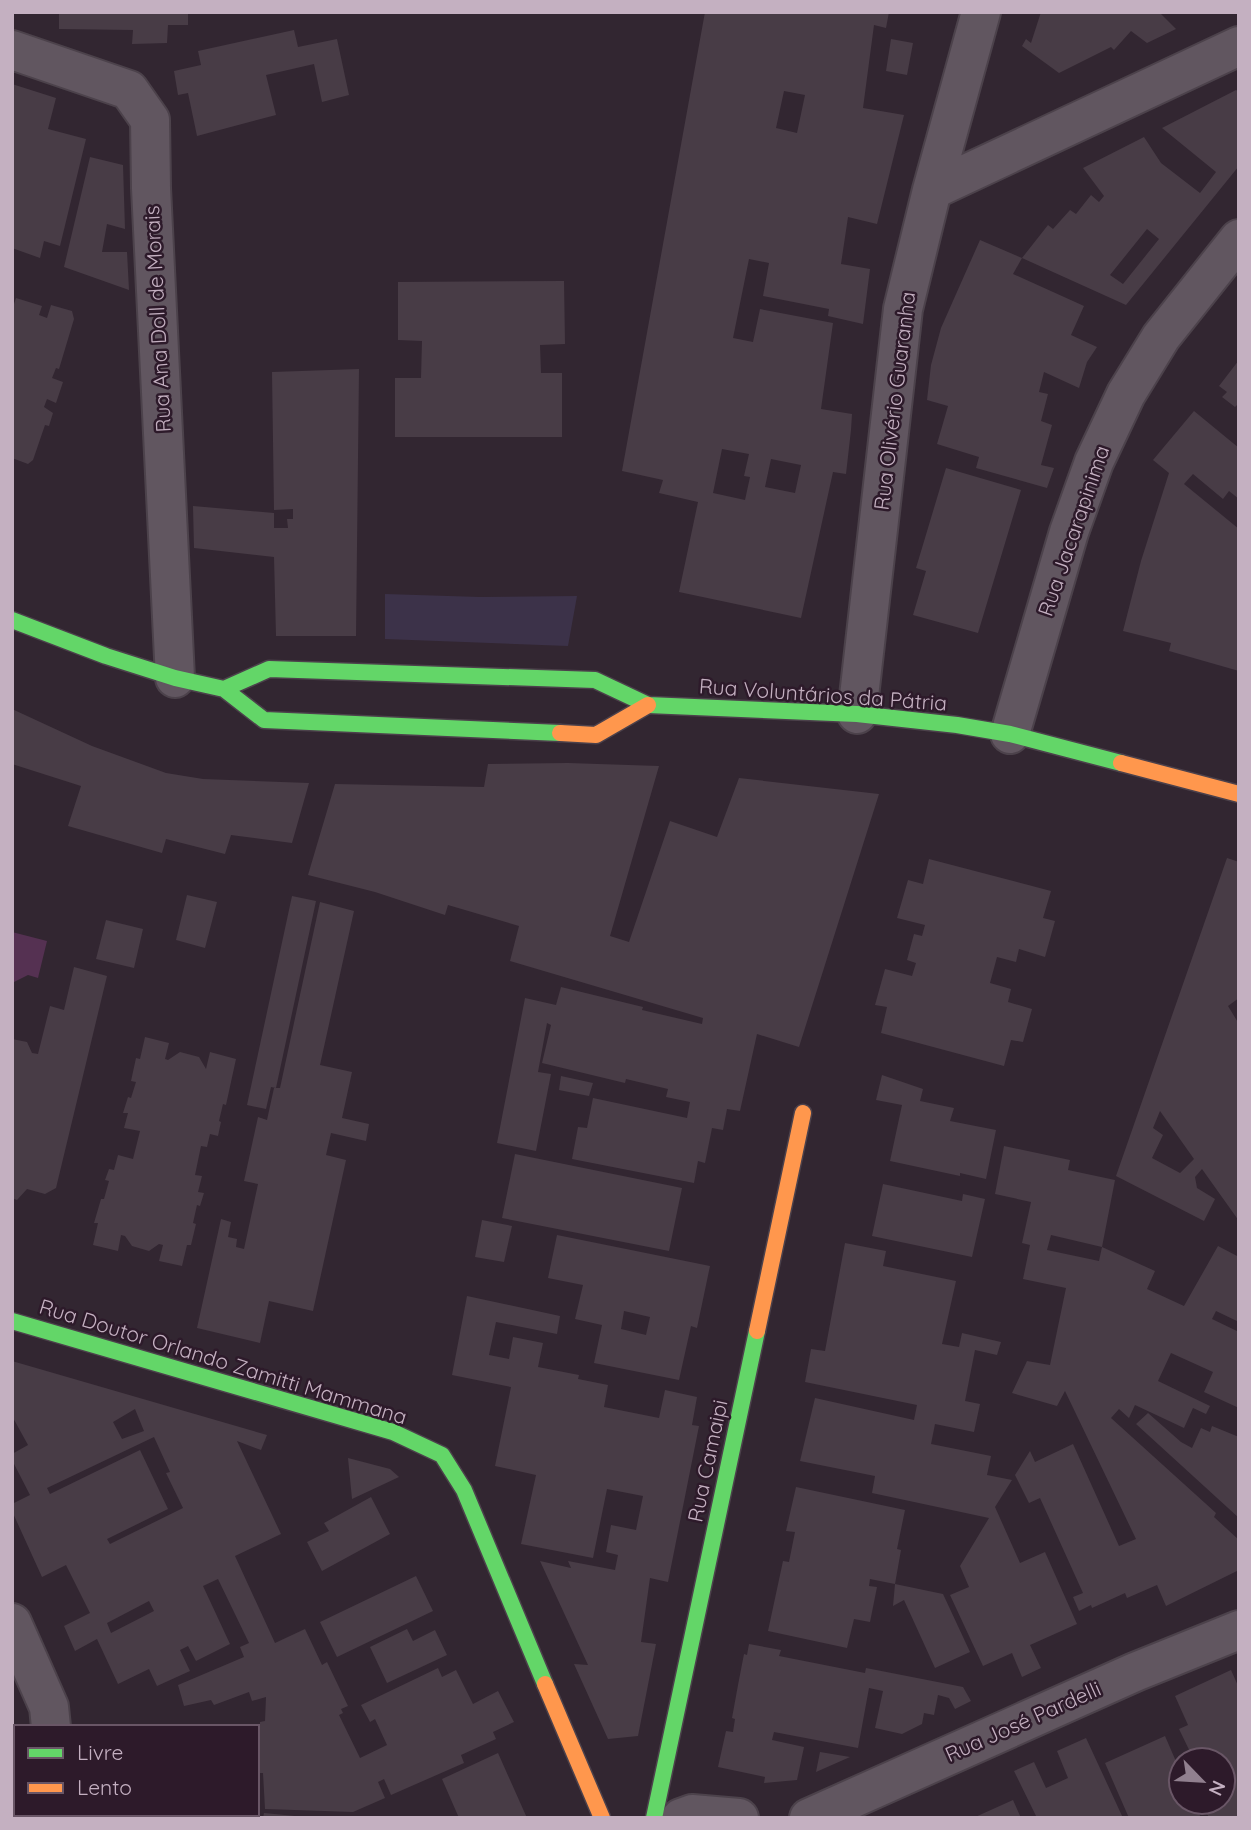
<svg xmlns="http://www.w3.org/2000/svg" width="1251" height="1830" font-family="Quicksand,sans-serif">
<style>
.green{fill:#3c3249}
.water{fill:#553152}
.building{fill:#483c46;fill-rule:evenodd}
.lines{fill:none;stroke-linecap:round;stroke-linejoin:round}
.street-casing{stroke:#4c424b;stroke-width:42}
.fast-casing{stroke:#4c414b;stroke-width:19}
.slow-casing{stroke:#4c414b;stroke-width:19}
.street{stroke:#615660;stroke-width:38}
.fast{stroke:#63d668;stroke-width:16}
.slow{stroke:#ff974d;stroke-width:16}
.labels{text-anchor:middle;stroke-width:5;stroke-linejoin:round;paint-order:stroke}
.street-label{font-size:21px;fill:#c4b0c1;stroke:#2d1a2a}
</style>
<rect width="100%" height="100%" fill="#322631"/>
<!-- green -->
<path class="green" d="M385 594 480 597 577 596 568 646 385 639Z"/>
<!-- water -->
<path class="water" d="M12 932 47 941 38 978 28 975 12 983Z"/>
<!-- building -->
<path class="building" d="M59 12H188V25H168L167 43 132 44 133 30 59 29Z
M705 12H889L886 28 874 25 863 108 904 115 877 224 848 217 841 264 870 269 863 324 828 316 829 309 763 296 769 263 749 259 733 338 753 342 760 309 833 323 821 409 852 414 851 430 846 474 833 472 801 618 679 592 698 502 659 493 663 480 622 471ZM784 91 805 95 797 133 776 128ZM722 449 749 454 744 476 750 477 745 500 713 493ZM771 459 801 465 795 493 765 487Z
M1041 12H1159L1176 29 1147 43 1131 31 1114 50 1111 47 1059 73 1022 46 1026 39 1031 43Z
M294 30 298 47 337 39 349 95 322 102 314 64 266 75 276 115 197 136 188 93 178 95 174 71 201 65 198 51Z
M891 39 913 43 907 75 886 71Z
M12 84 56 98 48 129 86 139 60 246 44 241 40 258 12 248Z
M1236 90 1239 92V166L1126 305 1022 258 1013 274 1084 306 1071 335 1097 347 1087 362 1079 388 1044 372 1039 392 1048 394 1041 421 1052 425 1041 465 1054 468 1047 488 976 468 979 457 937 444 948 406 927 400 931 365 941 328 980 240 1022 258 1048 225 1053 229 1070 210 1076 214 1091 195 1099 202 1104 196 1083 168 1144 137 1161 163 1200 193 1216 172 1162 128ZM1147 229 1159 239 1123 284 1110 275Z
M90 157 123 165 125 229 107 224 102 252H127L129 290 64 267Z
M564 281 565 344 540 345 541 373H562V437H395V378H421L422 341 398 340V282Z
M16 298 42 306 39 315 47 318 51 305 72 311 74 319 59 369 56 368 52 378 63 382 56 403 47 399 44 407 53 413 49 426 45 425 33 460 28 464 12 458 14 442 12 441V310Z
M1239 360V404H1238L1235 407 1222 397 1227 392 1219 386Z
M359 369 356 636H276L274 557 194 548 193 506 274 513V528H288L287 519H293V509L274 510 272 372Z
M1194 411 1239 448V499L1229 491 1223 499 1193 474 1184 484 1239 529V671L1169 651 1171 643 1123 631 1141 561 1169 473 1153 460Z
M946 468 1021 490 978 633 913 615 926 571 916 568Z
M12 709 92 746 166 773 203 779 309 783 292 843 231 835 225 854 166 839 162 853 68 826 81 786 12 764Z
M568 763 659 766 610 936 629 942 670 821 717 837 739 778 879 794 799 1047 757 1034 740 1111 727 1109 723 1130 712 1128 705 1163 698 1161 694 1183 572 1159 578 1127 587 1128 593 1098 687 1118 690 1102 666 1097 668 1089 626 1079 625 1083 542 1063 551 1025 547 1023 538 1072 551 1074 536 1151 497 1143 525 998 556 1005 561 987 643 1007 642 1010 702 1024 703 1018 510 961 519 926 448 905 445 915 375 892 308 875 335 784 484 787 488 764Z
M1227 858 1239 862V998L1228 1006 1239 1024V1221L1202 1169 1195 1177 1197 1188 1215 1199 1204 1221 1116 1176ZM1160 1111 1194 1159 1180 1173 1152 1158 1163 1135 1153 1128Z
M929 859 1051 891 1043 918 1055 921 1045 957 1019 949 1016 962 997 957 990 983 1011 989 1008 1002 1032 1009 1023 1042 1011 1040 1004 1066 881 1033 887 1007 875 1005 885 969 912 976 916 963 907 960 914 934 922 936 925 925 897 918 908 880 923 884Z
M187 895 217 902 205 948 176 940Z
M292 896 316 901 276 1088 271 1087 266 1109 247 1105Z
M320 902 354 911 320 1065 352 1072 342 1118 369 1124 366 1141 331 1133 326 1155 346 1160 313 1311 269 1301 260 1343 197 1328 221 1219 231 1222 228 1237 237 1239 236 1247 244 1249 258 1184 244 1181 258 1117 267 1120 274 1088H280Z
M106 920 143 929 134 968 96 959Z
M74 967 107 976 56 1188 45 1194 27 1189 17 1200 12 1198V1039L27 1042 32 1053 38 1054 50 1006 64 1010Z
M145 1037 169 1043 165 1059 168 1060 180 1052 199 1057 206 1069 210 1052 236 1059 226 1105 223 1104 219 1121 221 1122 218 1136 210 1134 207 1147 201 1146 195 1175 202 1176 198 1192 204 1193 200 1206 197 1205 193 1223 196 1224 191 1245H187L182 1266 159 1261 163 1245 159 1244 149 1251 132 1246 125 1236 121 1235 118 1251 93 1245 98 1223H94L101 1199H104L109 1181 105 1180 109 1169 114 1170 118 1155 133 1159 140 1131 124 1128 128 1113H123L128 1097 131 1098 136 1082 131 1081 136 1058 140 1059Z
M882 1075 923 1089 920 1101 954 1108 950 1121 996 1130 986 1179 960 1173V1176L890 1161 902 1105 876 1100Z
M561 1076 593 1083 589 1096 559 1090Z
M1004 1146 1070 1160 1068 1170 1115 1180 1102 1247 1051 1235 1047 1250 1099 1261 1102 1247 1155 1271 1147 1289 1184 1306 1218 1246 1239 1257V1322L1216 1311 1212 1319 1239 1332V1408L1204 1392 1213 1372 1171 1353 1158 1381 1210 1406 1206 1414 1193 1408 1184 1428 1135 1405 1129 1418 1119 1409 1111 1418 1216 1513 1214 1517 1239 1540V1570L1166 1606 1157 1585 1127 1598 1125 1593 1092 1608 1091 1605 1079 1611 1073 1597 1083 1593 1040 1498 1029 1503 1015 1475 1030 1451 1035 1462 1073 1444 1119 1546 1136 1539 1065 1391 1057 1406 1012 1393 1027 1361 1050 1365 1066 1288 1023 1279 1030 1245 1022 1243 1031 1202 995 1194Z
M515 1154 682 1188 669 1251 502 1218Z
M883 1184 962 1201 963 1194 985 1199 972 1257 872 1236Z
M482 1220 512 1226 504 1262 475 1257Z
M557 1235 710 1266 697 1328 691 1326 679 1380 594 1363 602 1325 575 1319 583 1285 548 1278ZM624 1311 650 1317 646 1335 621 1329Z
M845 1243 886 1251 883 1266 956 1281 942 1344 959 1347 962 1333 1001 1342 997 1355 975 1350 965 1401 980 1404 974 1432 935 1424 931 1444 991 1456 987 1475 1012 1480 995 1507 1020 1563 1045 1552 1077 1624 1030 1645 1041 1668 1022 1677 1012 1653 983 1666 950 1595 969 1587 960 1566 989 1518 872 1493 875 1476 800 1461 815 1398 914 1420 917 1405 805 1382 811 1349 825 1351Z
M467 1296 560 1316 557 1334 496 1322 489 1355 509 1359 513 1337 543 1343 538 1367 579 1375 578 1379 608 1385 604 1407 659 1418 665 1390 697 1397 692 1425 699 1426 668 1582 650 1578 641 1642 656 1644 638 1736 608 1739 574 1664 588 1665 540 1561 571 1568 568 1561 615 1570 618 1555 606 1552 611 1525 636 1530 643 1496 607 1489 593 1558 521 1544 536 1475 495 1466 511 1387 452 1375Z
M12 1361 267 1435 261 1450 237 1441 281 1534 235 1556 275 1643 305 1629 322 1665 327 1662 348 1706 341 1709 343 1713 339 1715 360 1758 387 1745 375 1719 370 1722 361 1705 438 1668 442 1677 456 1670 473 1704 498 1691 514 1722 493 1732 496 1739 461 1755 464 1763 391 1795 384 1779 378 1782 385 1798 353 1812 265 1809 263 1773H257V1725H260V1722L265 1721 266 1697 252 1701 249 1692 214 1705 211 1700 184 1706 178 1685 244 1657 240 1647 249 1643 218 1579 203 1586 230 1644 196 1661 188 1646 180 1650 190 1671 157 1686 149 1669 118 1684 97 1639 75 1651 64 1626 90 1613 66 1565 42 1577 12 1511V1504L30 1495 12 1460V1454L28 1445 12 1416ZM135 1409 144 1431 122 1439 113 1422ZM154 1437 170 1472 166 1473 183 1508 110 1544 107 1539 168 1509 140 1450 50 1494 47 1488ZM149 1601 154 1611 111 1633 107 1623Z
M1148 1413 1181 1442 1192 1448 1201 1428 1210 1432 1212 1426 1239 1437V1518L1136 1424Z
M348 1458 390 1469 399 1477 352 1499Z
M796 1487 905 1510 897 1549 901 1550 895 1584 870 1579 869 1586 877 1587 870 1622 854 1619 847 1648 768 1631 783 1561 789 1562 795 1532 786 1531Z
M371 1497 390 1534 322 1571 307 1542 329 1531 324 1523Z
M416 1576 433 1611 337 1657 320 1622Z
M895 1584 943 1594 970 1652 935 1668 904 1600 893 1606Z
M407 1629 413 1641 435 1630 447 1655 387 1683 370 1647Z
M749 1644 781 1650 779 1656 865 1673 866 1668 963 1687 971 1701 955 1709 949 1698 938 1695 934 1715 924 1713 922 1724 902 1734 875 1728 883 1691 869 1688 858 1748 774 1732 772 1740 804 1747 797 1780 764 1783 765 1777 718 1767 726 1731 733 1732 735 1719 732 1718 738 1685 744 1654 747 1655Z
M1231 1670 1239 1688V1702L1237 1703 1239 1707V1818H1209L1202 1802H1223V1760H1194L1179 1729 1188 1725 1175 1696Z
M1165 1736 1181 1773V1802H1194L1201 1818H1129L1105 1763Z
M1086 1738 1123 1818H1037L1014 1771 1034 1762 1046 1788 1068 1778 1057 1751Z
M820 1752 850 1757 816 1772Z
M498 1753 527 1818H459L442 1779Z
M1013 1800 1021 1818H973Z
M264 1813 295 1816V1818H263Z"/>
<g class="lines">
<!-- street casing -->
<g class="street-casing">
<path id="street" d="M12 50 129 90 150 120 151 188 175 678
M932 190 1239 46
M857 714 903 309 932 190 981 12
M1010 734 1069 532 1094 462 1126 394 1161 337 1239 239
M12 1623 49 1707 51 1727
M12 1757H16
M12 1794 16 1790
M681 1818 692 1814 739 1818
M809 1818 1135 1672 1239 1630"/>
</g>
<!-- fast casing -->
<g class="fast-casing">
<path id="fast" d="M12 620 106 656 175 678 224 689 264 720 560 733
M224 689 269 669 595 680 648 705 857 714 957 725 1010 734 1121 763
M12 1321 393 1432 442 1455 464 1490 545 1684
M654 1818 757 1331"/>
</g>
<!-- slow casing -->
<g class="slow-casing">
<path id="slow" d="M560 733 596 735 648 705
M1121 763 1239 794
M757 1331 803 1113
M545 1684 602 1818"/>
</g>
<!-- street -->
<use href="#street" class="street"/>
<!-- fast -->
<use href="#fast" class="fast"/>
<!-- slow -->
<use href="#slow" class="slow"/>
</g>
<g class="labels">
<!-- street labels -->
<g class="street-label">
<text transform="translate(158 319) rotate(-93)" y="7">Rua Ana Doll de Morais</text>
<text transform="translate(895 401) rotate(-83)" y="7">Rua Olivério Guaranha</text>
<text transform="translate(1074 531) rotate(-71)" y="7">Rua Jacarapinima</text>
<text transform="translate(823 695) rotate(4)" y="7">Rua Voluntários da Pátria</text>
<text transform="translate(223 1362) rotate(17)" y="7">Rua Doutor Orlando Zamitti Mammana</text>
<text transform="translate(708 1461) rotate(-78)" y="7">Rua Camaipi</text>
<text transform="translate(1023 1722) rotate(-24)" y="7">Rua José Pardelli</text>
</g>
</g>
<!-- border -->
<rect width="1251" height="1830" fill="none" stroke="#c4b0c1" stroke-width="28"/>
<!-- legend -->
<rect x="14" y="1725" width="245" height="91" fill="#2d1a2a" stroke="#695666" stroke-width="2"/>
<rect x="28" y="1748" width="35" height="10" fill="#63d668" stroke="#695666" stroke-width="2"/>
<text x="77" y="1760" font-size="21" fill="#c4b0c1">Livre</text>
<rect x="28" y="1783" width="35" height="10" fill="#ff974d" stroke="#695666" stroke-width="2"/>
<text x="77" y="1795" font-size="21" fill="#c4b0c1">Lento</text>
<!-- north arrow -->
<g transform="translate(1202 1781) rotate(115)"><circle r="33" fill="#2d1a2a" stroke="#695666" stroke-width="2"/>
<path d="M0-5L12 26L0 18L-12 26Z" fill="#91808f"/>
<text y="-10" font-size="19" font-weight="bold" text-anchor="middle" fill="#c4b0c1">N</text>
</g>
</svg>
